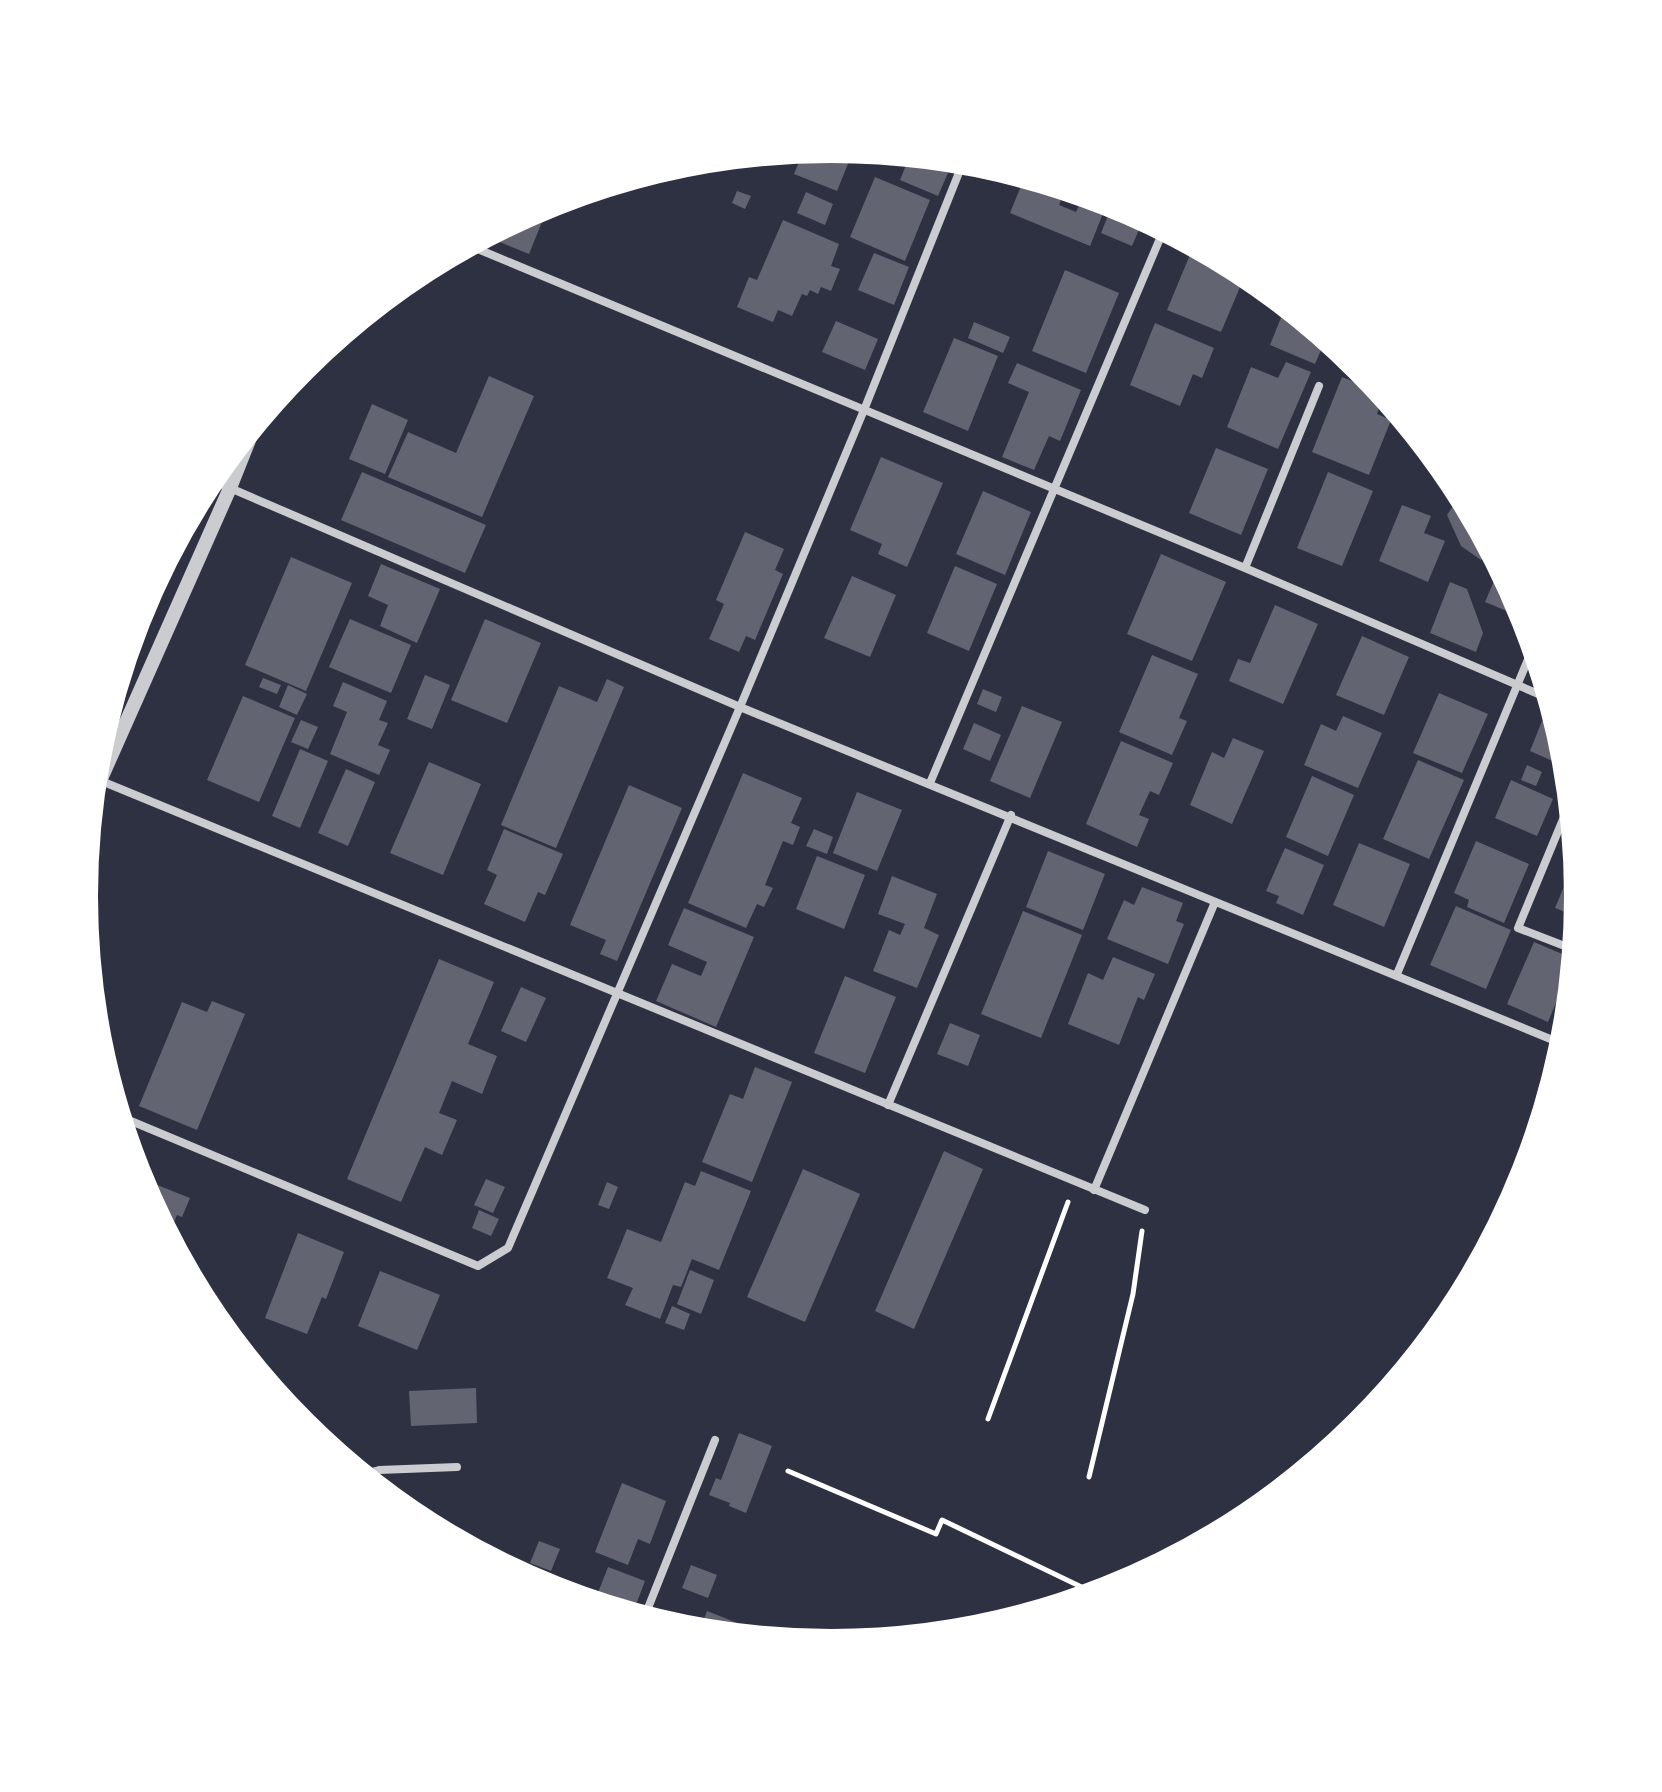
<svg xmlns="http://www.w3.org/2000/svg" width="1662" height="1792" font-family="'Open Sans',sans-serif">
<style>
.building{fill:#626471}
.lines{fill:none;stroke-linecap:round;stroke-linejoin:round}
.path{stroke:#fff;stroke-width:5}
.minor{stroke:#caccd0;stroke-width:8}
.tertiary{stroke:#caccd0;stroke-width:14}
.rim{fill:none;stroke:#fff;stroke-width:4}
</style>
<rect width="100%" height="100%" fill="#2d3142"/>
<!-- building -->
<path class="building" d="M831 147 854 149 837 191 794 174 804 150Z
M910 155 954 159 938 196 900 180Z
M1025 176 1066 188 1059 205 1076 212 1084 194 1108 201 1090 246 1010 213Z
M875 177 930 200 905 261 850 237Z
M737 191 751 196 745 209 732 203Z
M806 192 833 204 825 225 797 213Z
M550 202 529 254 485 236 545 204Z
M1113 203 1144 218 1132 246 1101 233Z
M783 220 839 244 831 266 840 269 831 291 821 287 818 294 810 290 807 296 802 294 792 316 778 310 773 322 737 307 749 277 757 280Z
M1194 245 1246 273 1221 332 1167 310Z
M874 253 909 267 894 305 858 290Z
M1065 270 1119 293 1086 373 1032 351Z
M1286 305 1326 338 1315 364 1270 345Z
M836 321 878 339 865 370 822 352Z
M974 322 1010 337 1003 353 968 338Z
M1155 323 1214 348 1202 378 1193 374 1180 406 1130 385Z
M954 338 998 356 968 431 923 412Z
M1286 362 1311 372 1278 449 1227 427 1251 367 1278 378Z
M1017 363 1081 390 1060 441 1049 436 1034 470 1002 457 1029 392 1008 383Z
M489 376 534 396 482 517 388 477 408 432 456 453Z
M1342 377 1384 394 1377 414 1391 420 1369 475 1312 452Z
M372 404 408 420 385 474 349 459Z
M1216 448 1268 469 1241 535 1189 513Z
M1429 449 1448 473V474L1423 458Z
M881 457 943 483 907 567 878 554 882 544 850 530Z
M362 472 486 525 465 573 341 520Z
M1328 472 1373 491 1342 566 1297 548Z
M983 491 1031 512 1005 575 956 554Z
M1461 494 1490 548 1481 560 1461 546 1447 515Z
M1402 505 1431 516 1424 533 1445 541 1428 582 1379 561Z
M745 532 784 549 775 570 783 574 755 640 746 636 739 652 709 639 724 604 716 600Z
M1161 554 1226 582 1192 661 1127 634Z
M291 557 352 583 306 691 245 665Z
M381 564 440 589 417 643 380 626 388 605 368 596Z
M955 566 997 584 969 651 927 633Z
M1500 567 1523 610 1526 619 1485 602Z
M852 576 896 595 870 657 824 638Z
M1450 582 1467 589 1483 633 1476 652 1430 633Z
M1275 605 1318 624 1283 704 1229 681 1238 659 1250 663Z
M350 619 411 645 391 693 329 667Z
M485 619 541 643 507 723 451 700Z
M1362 636 1409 657 1384 715 1336 695Z
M1152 655 1198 674 1179 718 1187 721 1172 755 1119 732Z
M425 675 450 685 432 729 407 719Z
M263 678 281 685 277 694 259 687Z
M607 679 624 687 556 848 501 825 559 686 597 702Z
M343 682 387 701 379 720 388 723 378 745 390 750 379 775 330 754 347 712 333 706Z
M288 685 307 694 297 715 279 707Z
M983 689 1002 697 996 712 977 704Z
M1439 693 1488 714 1462 773 1413 753Z
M243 696 295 718 259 802 207 780Z
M1022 706 1062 722 1030 798 990 781Z
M1343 716 1382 733 1358 788 1304 765 1321 724 1336 731Z
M301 720 318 727 308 749 291 742Z
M1542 721 1559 728 1566 750V767L1530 751Z
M974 723 1001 735 990 761 963 749Z
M1233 738 1264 751 1232 824 1190 805 1212 752 1224 758Z
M1121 741 1173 763 1159 795 1150 791 1139 815 1149 819 1137 847 1086 824Z
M300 749 328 761 300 828 272 816Z
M1418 760 1464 780 1429 859 1383 839Z
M429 762 481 784 443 875 390 853Z
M1527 765 1542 772 1536 786 1521 780Z
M346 769 375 782 348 846 318 833Z
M743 773 802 798 791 823 800 827 793 845 783 841 765 885 773 888 764 907 757 904 746 928 688 903Z
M1312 776 1354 795 1328 856 1286 837Z
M1511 780 1553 799 1537 836 1495 818Z
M629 785 682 808 617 961 600 954 606 940 570 925Z
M857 792 902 810 877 871 833 853Z
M504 829 563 854 545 895 538 892 525 922 484 904 497 875 487 870Z
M814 829 833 837 827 854 806 846Z
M1476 841 1529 864 1504 923 1467 907 1469 900 1454 893Z
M1359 843 1410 864 1384 927 1333 905Z
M1285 848 1324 865 1303 915 1276 903 1279 896 1266 891Z
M1048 851 1105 874 1083 930 1026 907Z
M817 856 865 875 844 929 796 909Z
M1573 865 1577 867 1580 896 1578 917 1555 908Z
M892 876 937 894 924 928 939 935 917 988 873 971 889 930 900 935 905 924 878 914Z
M1142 887 1183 903 1176 921 1184 924 1168 964 1107 939 1124 900 1134 905Z
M1456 906 1511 930 1486 989 1430 965Z
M684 908 754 937 716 1027 656 1001 672 964 701 976 707 962 668 945Z
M1023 911 1082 935 1041 1038 981 1014Z
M1534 942 1574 959 1548 1022 1507 1004Z
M1113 957 1155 974 1144 1000 1138 997 1119 1045 1068 1024 1088 973 1103 980Z
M439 959 494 982 468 1044 497 1056 482 1094 452 1081 439 1113 457 1120 442 1155 425 1147 401 1202 347 1179Z
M845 976 896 997 865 1073 814 1053Z
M521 987 546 998 526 1042 501 1031Z
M212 1001 245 1014 197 1130 139 1106 182 1002 207 1012Z
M950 1023 980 1035 968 1066 937 1054Z
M755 1067 792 1082 752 1182 702 1162 730 1094 743 1099Z
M944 1151 983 1169 914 1329 875 1311Z
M803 1169 860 1194 805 1322 747 1297Z
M701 1171 751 1191 719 1270 692 1259 681 1287 673 1285 660 1319 625 1305 633 1288 607 1278 627 1229 661 1242 685 1182 695 1186Z
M137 1177 190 1198 182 1217 177 1215 168 1237Z
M486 1179 505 1187 493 1213 474 1205Z
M607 1182 618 1187 609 1209 598 1205Z
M479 1210 499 1219 491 1236 472 1228Z
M298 1233 344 1252 326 1299 322 1297 307 1334 265 1318Z
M690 1270 714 1280 701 1314 677 1304Z
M380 1271 440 1295 417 1350 358 1326Z
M672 1306 690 1314 684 1330 665 1323Z
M476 1388 477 1423 411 1426 409 1391Z
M739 1433 772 1446 746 1513 729 1506 730 1503 709 1495 716 1478 721 1480Z
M622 1483 666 1501 650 1544 638 1539 628 1565 595 1552Z
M399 1502 429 1514 425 1524 398 1505Z
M539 1541 560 1549 551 1571 530 1563Z
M483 1548 519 1562 515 1573 480 1554Z
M691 1565 717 1575 708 1598 682 1588Z
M608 1567 645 1581 632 1615 594 1603Z
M707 1611 763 1633 761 1638 699 1632Z"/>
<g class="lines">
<!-- path -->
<path class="path" d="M988 1419 1068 1202
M788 1471 936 1534 942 1520 1096 1594
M1089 1477 1133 1294 1142 1231"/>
<!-- minor -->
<path class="minor" d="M468 245 1245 568 1550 699
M209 479 740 707 1565 1045
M1245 568 1319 386
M94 778 1145 1210
M930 783 1164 229
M1571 800 1518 928 1575 950
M1397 974 1534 645
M888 1105 1011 815
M119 1116 478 1266 508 1248 740 707 864 410 964 160
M1094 1190 1215 902
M361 1475 379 1470 457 1467
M644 1618 715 1440"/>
<!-- tertiary -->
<path class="tertiary" d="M92 799 230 488 257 420"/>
</g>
<!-- crop -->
<path d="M0 0H1662V1792H0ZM96 896a735 735 0 1 1 1470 0a735 735 0 1 1-1470 0Z" fill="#fff" fill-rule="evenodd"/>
<path class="rim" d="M96 896a735 735 0 1 1 1470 0a735 735 0 1 1-1470 0Z"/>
</svg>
